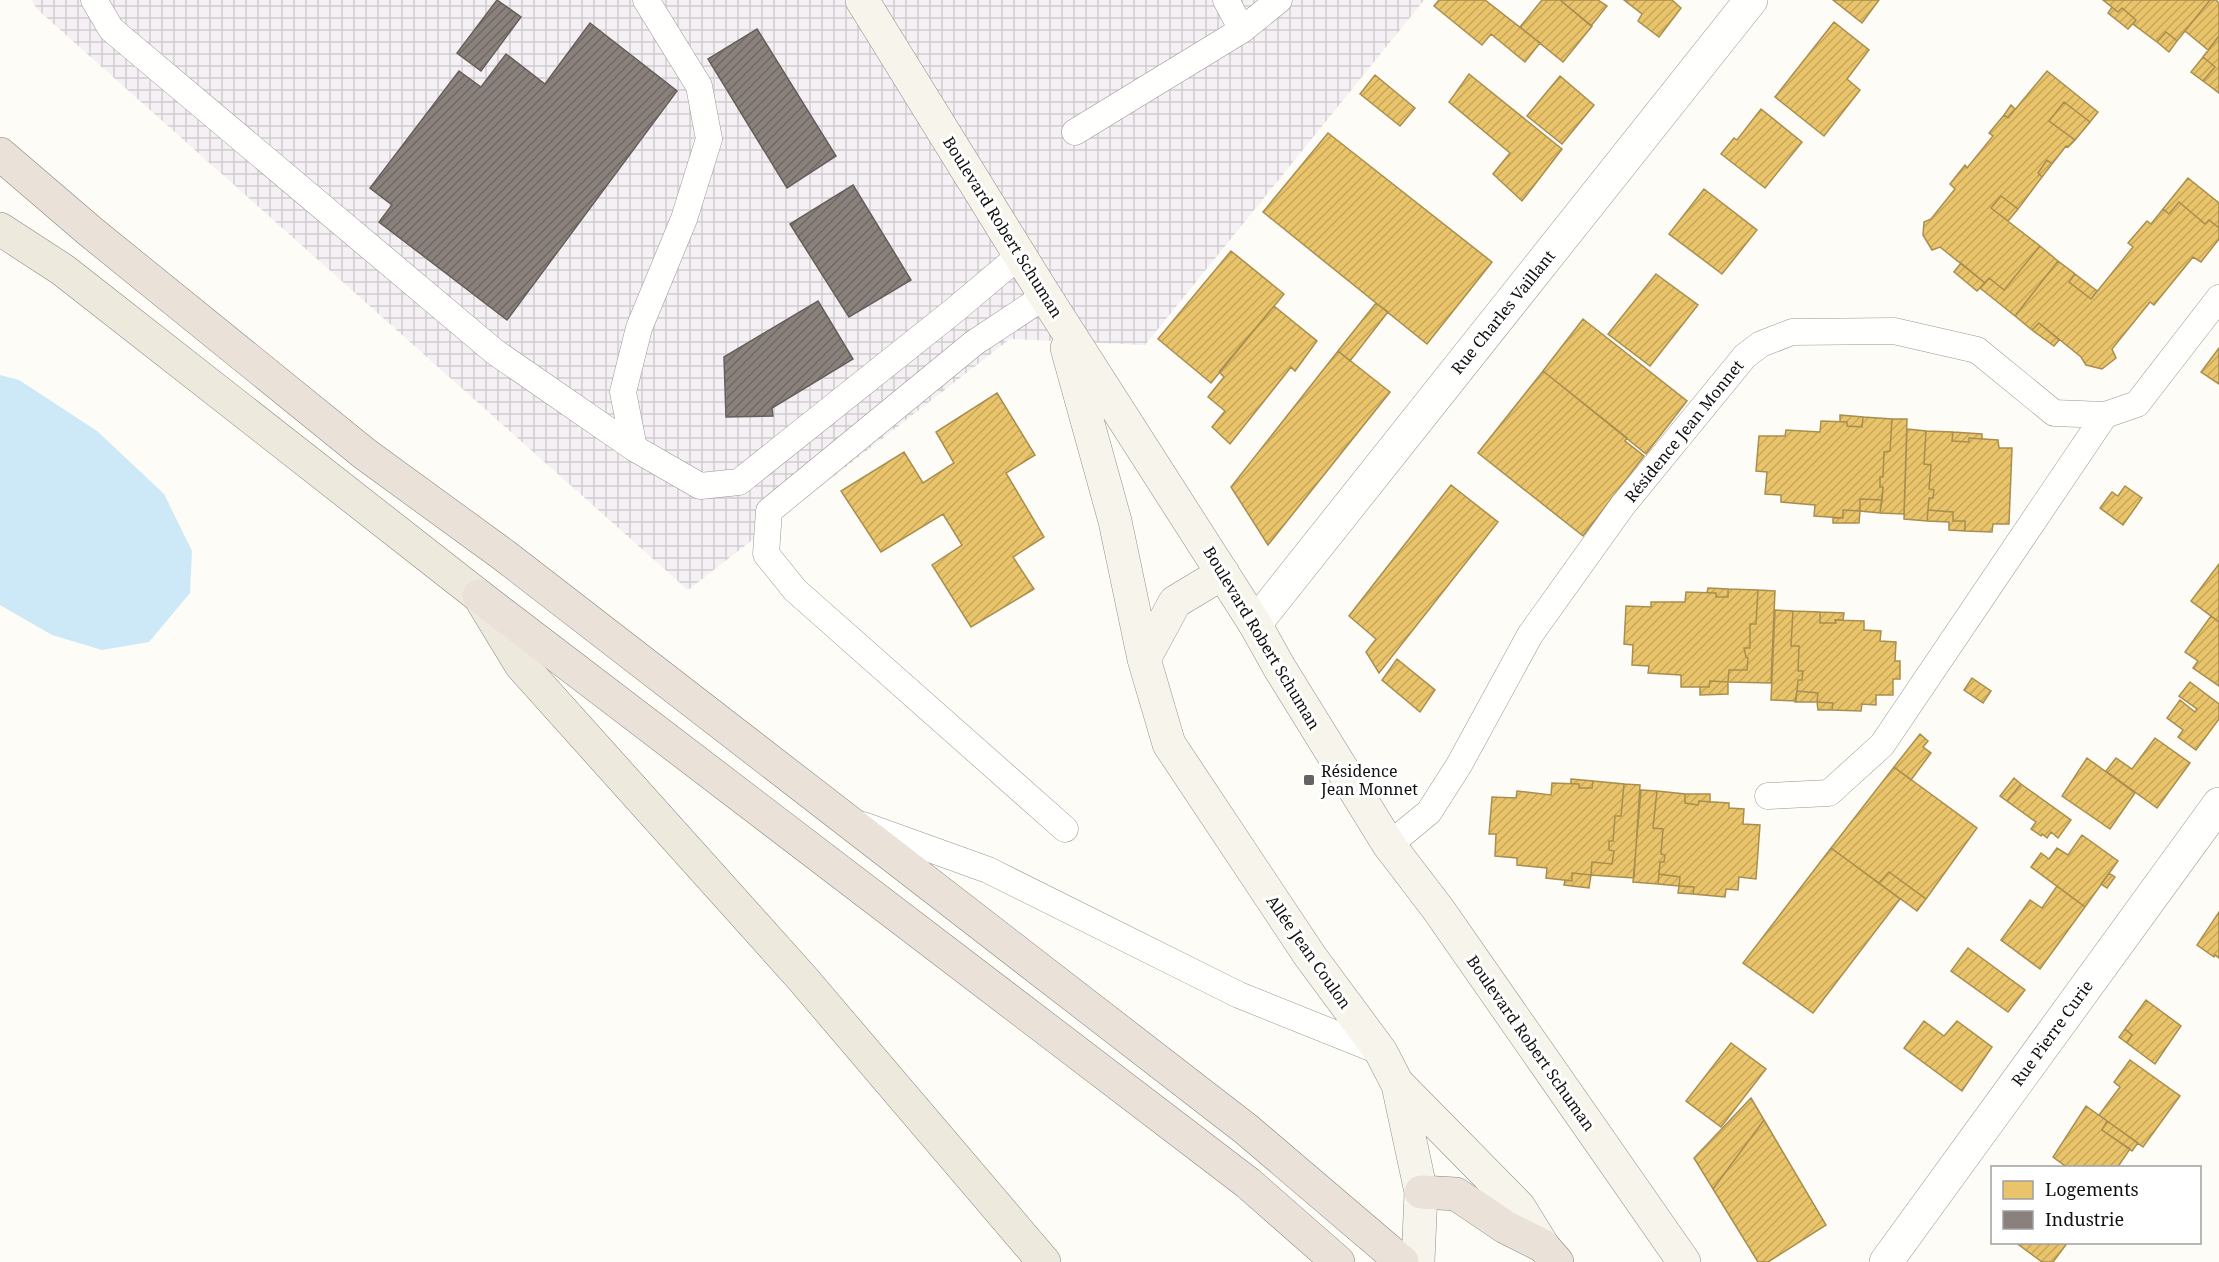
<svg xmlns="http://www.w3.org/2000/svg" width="2219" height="1262" font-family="'Noto Serif',serif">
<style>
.industrial{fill:url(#industrial-grid)}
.water{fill:#cde8f7}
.homes{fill:url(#homes-hatch);stroke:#a88e4f;stroke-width:1.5}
.industry{fill:url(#industry-hatch);stroke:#665f5c;stroke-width:1.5}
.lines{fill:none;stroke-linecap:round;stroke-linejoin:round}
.lane-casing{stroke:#979795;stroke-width:27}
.street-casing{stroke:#979795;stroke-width:34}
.secondary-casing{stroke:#8e8d8b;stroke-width:34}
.primary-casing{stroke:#858482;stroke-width:34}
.highway-casing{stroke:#858482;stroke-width:34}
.lane{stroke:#fffffe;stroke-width:26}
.street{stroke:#fffffe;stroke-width:33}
.secondary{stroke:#f6f4eb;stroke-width:33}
.primary{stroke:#ede9dc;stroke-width:33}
.highway{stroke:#eae1d8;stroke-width:33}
.poi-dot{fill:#646362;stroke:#fff;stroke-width:2}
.labels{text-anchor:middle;stroke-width:6;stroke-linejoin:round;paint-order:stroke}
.street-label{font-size:16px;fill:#111;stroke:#fff}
.poi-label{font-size:16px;fill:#111;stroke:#fff;text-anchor:start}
</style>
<defs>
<pattern id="industrial-grid" width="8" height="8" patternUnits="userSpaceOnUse" patternTransform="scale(1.5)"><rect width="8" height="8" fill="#f5f0f3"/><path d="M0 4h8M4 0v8" fill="none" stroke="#d1cdcf"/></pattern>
<pattern id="homes-hatch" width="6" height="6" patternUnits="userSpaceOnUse" patternTransform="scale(1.5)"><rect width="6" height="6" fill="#e9c46a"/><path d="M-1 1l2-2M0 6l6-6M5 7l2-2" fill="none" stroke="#c7a75b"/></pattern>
<pattern id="industry-hatch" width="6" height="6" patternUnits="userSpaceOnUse" patternTransform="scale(1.5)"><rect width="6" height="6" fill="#8a817c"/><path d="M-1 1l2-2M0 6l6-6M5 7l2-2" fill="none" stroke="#6f6864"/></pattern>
</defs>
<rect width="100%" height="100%" fill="#fdfcf7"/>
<!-- industrial -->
<path class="industrial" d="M31 0H1424L1145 345 1010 339 688 590 38 10Z"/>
<!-- water -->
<path class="water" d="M0 375 19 380 97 431 164 494 192 551 190 593 149 642 102 650 52 635 0 605Z"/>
<!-- homes -->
<path class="homes" d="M1439 0H1485L1540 43 1525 62 1491 34 1482 45 1434 6Z
M1542 0H1560L1592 26 1563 62 1520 27Z
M1560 0H1598L1607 6 1591 26Z
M1624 0H1672L1681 8 1659 37 1638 21 1642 14Z
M1833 0H1879L1862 23Z
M2103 0H2210L2177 41 2166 32 2157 42 2133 24 2136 20 2122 8 2118 12Z
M2210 0H2216L2219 3V36L2208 50 2185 31Z
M2112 7 2118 12 2122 8 2136 20 2128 29 2108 13Z
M1834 22 1869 50 1847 79 1860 90 1824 136 1775 97Z
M2166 32 2177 41 2169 52 2157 42Z
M2219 36V93L2203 81 2215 67 2203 57Z
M2203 57 2215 67 2203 81 2191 72Z
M2047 71 2098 112 2090 122 2064 102 2049 121 2075 140 2068 147 2066 146 2052 164 2047 160 2038 173 2042 177 2018 209 2001 196 1991 208 2040 246 2004 290 1989 278 1985 283 1940 247 1932 250 1923 235 1924 222 1931 219 1955 189 1950 184 1965 165 1967 168 1993 136 1989 133 2004 115 2008 118Z
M1469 74 1562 149 1522 201 1493 174 1510 153 1449 102Z
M1375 75 1415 108 1400 126 1360 94Z
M1560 76 1594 105 1562 144 1527 116Z
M2064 102 2090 122 2075 140 2049 121Z
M2011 105 2015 109 2008 118 2004 115Z
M1761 109 1802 142 1765 188 1721 154 1734 138 1737 140Z
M1328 133 1492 262 1427 344 1263 212Z
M2047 160 2052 164 2042 177 2038 173Z
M2188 178 2219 203V228L2209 220 2205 224 2179 202 2169 214 2163 209Z
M1704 189 1757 230 1722 274 1669 234Z
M2001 196 2018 209 2008 221 1991 208Z
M2179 202 2205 224 2209 220 2219 228V239L2201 262 2193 257 2154 305 2150 302 2112 349 2116 358 2102 369 2086 365 2081 357 2039 323 2032 330 2015 316 2058 261 2075 274 2069 282 2091 299 2133 247 2128 243 2147 221 2151 224 2163 209 2169 214Z
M2040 246 2058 261 2015 316 1980 288 1989 278 2004 290Z
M1231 251 1284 294 1211 383 1158 339Z
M1961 263 1985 283 1977 291 1954 272Z
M1656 274 1698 305 1650 366 1608 334Z
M2075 274 2097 291 2091 299 2069 282Z
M1376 303 1388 312 1350 361 1338 351Z
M1274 306 1317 341 1295 371 1291 367 1230 444 1212 427 1225 411 1208 397 1224 377 1219 372Z
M1583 319 1687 401 1646 454 1543 371Z
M2039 323 2059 340 2054 346 2032 330Z
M2219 348V384L2201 372Z
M1338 351 1390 392 1268 545 1231 487Z
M1543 371 1627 438 1625 441 1644 456 1583 536 1478 453Z
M997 393 1035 455 1006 473 1044 537 1013 557 1034 589 971 627 932 565 962 545 943 514 881 552 841 491 904 452 923 483 954 463 936 432Z
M1840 415 1863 417 1862 427 1847 426V422H1840Z
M1863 417 1892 419 1890 451 1884 452 1883 477H1880V487H1883L1882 500 1860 499V511L1843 510V518L1814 516 1815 505 1781 502V495L1765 494 1767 472 1756 471 1759 436H1785L1786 430 1820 432 1821 421 1847 422V426L1862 427Z
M1892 419H1907L1904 514 1880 513 1883 487H1880V477H1883L1884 452 1890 451Z
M1907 429 1926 431 1924 464 1931 465 1929 489 1934 490 1933 498H1929L1927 521 1904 519Z
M1926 431 1953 432 1952 441 1969 442V438L1998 440 1999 448H2012L2009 524H1993L1992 532 1965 531V521H1953V512L1928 510 1929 498H1933L1934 490 1929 489 1931 465 1924 464Z
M1953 432 1982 434V439L1969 438V442L1952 441Z
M1451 485 1498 522 1379 673 1366 652 1376 639 1349 616Z
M2125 486 2142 498 2123 525 2100 508 2112 492 2118 496Z
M1860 499 1882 500 1880 513 1860 511Z
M1843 510 1860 511 1859 523H1833V518H1843Z
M1928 510 1953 512V521H1965V531L1949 530V522L1927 521Z
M2219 564V622L2191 601Z
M1708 588 1728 589V597H1716V593H1707Z
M1728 589 1758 590 1756 624H1750V648H1744L1746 657 1748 658 1747 670H1729L1728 682 1710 681 1709 687H1681V675L1648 673 1649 666 1632 665 1633 645 1624 644 1626 606 1651 607V602H1685L1686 592 1716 593V597H1728Z
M1758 590 1775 591 1771 683 1728 682 1729 670H1747L1748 658 1746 657 1744 648H1750V624H1756Z
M1775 610 1793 611 1791 646H1799L1798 671H1803L1802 680H1798L1796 701 1771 700Z
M1793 611 1820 612V623H1836L1835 620 1864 621V630L1881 631 1880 641 1896 642 1895 661H1900V679H1893V695H1876V705L1862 704 1861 711 1832 710 1833 703 1817 702 1818 693 1797 691 1798 680H1802L1803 671H1798L1799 646H1791Z
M1820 612 1844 613 1843 620H1835L1836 623H1820Z
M2211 616 2219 622V686L2193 668 2198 661 2185 652Z
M1397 659 1435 690 1420 712 1382 680Z
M1972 678 1991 691 1983 703 1964 690Z
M1710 681 1728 682V694L1700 695V687H1709Z
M2190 682 2219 704V719L2196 750 2178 737 2183 730 2167 718 2180 700 2195 712 2197 709 2179 696Z
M1797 691 1818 693 1817 702H1795Z
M1817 702 1833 703 1832 710H1818Z
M1920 734 1928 741 1923 747 1931 753 1911 780 1894 767Z
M2155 738 2190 763 2157 808 2106 771 2116 758 2132 769Z
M2087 758 2135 793 2110 829 2062 796Z
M1894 767 1977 828 1926 899 1889 872 1879 883 1831 848Z
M2014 778 2021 784 2007 801 2000 796Z
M1571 779 1593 781 1592 788H1579V784H1571Z
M1593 781 1624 784 1621 816H1615L1613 841H1609V850L1614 851 1612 864 1592 862 1591 875 1572 873V881L1546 878 1547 868 1517 865V858L1495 856 1496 834H1489L1492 797 1516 798 1517 791 1551 795 1552 783 1579 784V788H1592Z
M1624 784 1640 785 1634 878 1591 875 1592 862 1612 864 1614 851 1609 850V841H1613L1615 816H1621Z
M2021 784 2071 820 2058 838 2051 832 2047 838 2042 834 2041 836 2031 829 2036 822 2007 801Z
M1641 790 1657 791 1653 828 1663 829 1661 854 1665 855 1664 862H1660L1658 884 1633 882Z
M1657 791 1685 794V803L1698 805 1699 801 1729 803V808L1744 809 1743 824 1760 825 1756 879 1739 877 1738 890 1726 889 1725 897 1693 894 1694 887 1679 886 1680 877 1659 874 1660 862H1664L1665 855 1661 854 1663 829 1653 828Z
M1685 794H1710V802L1699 801 1698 805 1685 803Z
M2082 835 2118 861 2085 907 2031 867 2041 853 2049 859 2057 848 2068 855Z
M1831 848 1900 899 1813 1013 1743 963Z
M1889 872 1926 899 1917 911 1879 883Z
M1572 873 1591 875 1589 888 1564 885 1565 880 1572 881Z
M2109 873 2115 877 2107 888 2101 884Z
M1659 874 1680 877 1679 886 1658 884Z
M1679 886 1694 887 1693 894 1678 893Z
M2057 886 2085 907 2040 969 2001 940 2030 900 2042 908Z
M2219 912V958L2215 955 2214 957 2197 945Z
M1968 948 2025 990 2008 1012 1951 971Z
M2146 1000 2181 1026 2155 1064 2127 1043 2132 1035 2125 1029Z
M1924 1021 1944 1036 1957 1021 1992 1047 1962 1091 1904 1048Z
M2125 1029 2132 1035 2127 1043 2119 1037Z
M1731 1043 1766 1069 1721 1127 1686 1101Z
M2130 1060 2180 1096 2143 1147 2099 1115 2120 1087 2114 1082Z
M1751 1098 1764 1120 1713 1189 1694 1158Z
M2086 1106 2107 1121 2102 1130 2130 1149 2117 1168H2068L2053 1157Z
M1764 1120 1826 1225 1768 1262H1758L1713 1189Z
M2107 1121 2138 1143 2132 1151 2102 1130Z
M2015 1242H2068L2053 1262H2042Z"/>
<!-- industry -->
<path class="industry" d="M497 0 521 17 481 71 457 53Z
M590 23 677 91 507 320 379 222 392 205 370 188 459 71 481 87 506 54 545 84Z
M757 29 836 156 787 188 708 59Z
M853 185 911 280 849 317 790 224Z
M818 301 853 359 772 408 773 416 726 417 724 357Z"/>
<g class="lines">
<!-- lane casing -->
<g class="lane-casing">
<path id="lane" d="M94 0 111 29 495 352 634 448
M646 0 699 86 709 139 684 219 639 328 623 392 634 448 700 486 739 482 956 309 1020 255
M1242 30 1279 0
M1075 132 1242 30 1226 0
M1045 296 974 343 769 511 766 554 795 590 1065 829
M1768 796 1829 793 1882 745 2105 415
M863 825 988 870 1239 995 1381 1052
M1389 845 1429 812 1459 765 1530 635 1623 505 1745 356 1761 344 1792 332 1894 331 1977 350 2054 413 2105 415 2137 404 2219 298"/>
</g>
<!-- street casing -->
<g class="street-casing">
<path id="street" d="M1255 624 1751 0
M1886 1262 2219 804"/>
</g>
<!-- secondary casing -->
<g class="secondary-casing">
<path id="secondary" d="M862 0 1045 296 1255 624 1279 667 1389 845 1438 909 1684 1262
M1067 348 1115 521 1144 659 1169 744 1310 956 1381 1052 1398 1085 1421 1192 1418 1262
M1144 659 1175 602 1223 573
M1399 1085 1519 1207 1543 1246"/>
</g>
<!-- primary casing -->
<g class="primary-casing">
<path id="primary" d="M0 229 63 270 479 596 521 665 802 978 1044 1262"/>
</g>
<!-- highway casing -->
<g class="highway-casing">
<path id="highway" d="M0 154 91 232 365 454 505 556 1246 1129 1402 1262
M479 596 1248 1183 1338 1262
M1421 1192 1456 1194 1505 1227 1543 1246 1557 1262"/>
</g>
<!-- lane -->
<use href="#lane" class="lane"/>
<!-- street -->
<use href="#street" class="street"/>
<!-- secondary -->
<use href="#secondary" class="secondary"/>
<!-- primary -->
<use href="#primary" class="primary"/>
<!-- highway -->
<use href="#highway" class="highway"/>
</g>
<!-- markers -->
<rect class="poi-dot" x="1303" y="774" width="12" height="12" rx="3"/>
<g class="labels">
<!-- street labels -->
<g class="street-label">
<text transform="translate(1003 227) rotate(58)" y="6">Boulevard Robert Schuman</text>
<text transform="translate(1503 312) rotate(-51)" y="6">Rue Charles Vaillant</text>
<text transform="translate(1684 431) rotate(-51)" y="6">Résidence Jean Monnet</text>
<text transform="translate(1262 638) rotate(59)" y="6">Boulevard Robert Schuman</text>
<text transform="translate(1309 952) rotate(55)" y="6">Allée Jean Coulon</text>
<text transform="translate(2052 1033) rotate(-54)" y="6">Rue Pierre Curie</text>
<text transform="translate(1531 1043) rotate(55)" y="6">Boulevard Robert Schuman</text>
</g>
<!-- poi labels -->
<g class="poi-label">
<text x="1321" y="777">Résidence<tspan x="1321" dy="18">Jean Monnet</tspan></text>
</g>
</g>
<!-- legend -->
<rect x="1991" y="1166" width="210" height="78" fill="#ffffff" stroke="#a0a0a0" stroke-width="1.5"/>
<rect x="2003" y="1181" width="30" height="18" fill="#e9c46a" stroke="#a0a0a0" stroke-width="1.5"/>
<text x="2045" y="1196" font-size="18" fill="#111111">Logements</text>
<rect x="2003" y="1211" width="30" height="18" fill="#8a817c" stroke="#a0a0a0" stroke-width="1.5"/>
<text x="2045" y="1226" font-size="18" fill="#111111">Industrie</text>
</svg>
